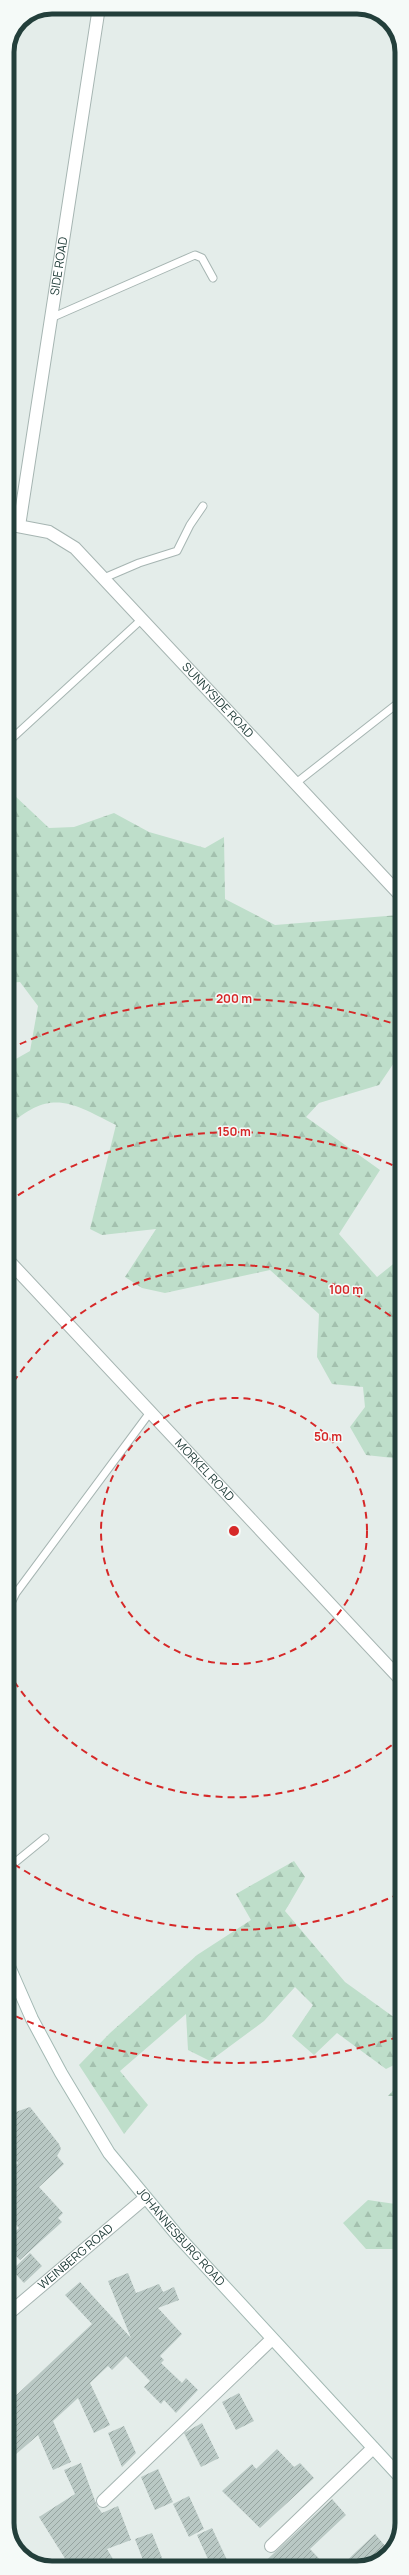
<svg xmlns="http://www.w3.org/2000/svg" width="409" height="2575" font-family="Manrope,sans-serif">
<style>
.forest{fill:url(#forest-firs)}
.building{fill:url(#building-hatch)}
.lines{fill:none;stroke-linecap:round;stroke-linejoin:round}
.service-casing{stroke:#a6b5b2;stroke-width:9}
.minor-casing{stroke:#a6b5b2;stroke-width:14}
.secondary-casing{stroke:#a3b9b4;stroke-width:14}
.service{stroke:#fff;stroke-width:7}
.minor{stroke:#fff;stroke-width:12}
.secondary{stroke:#fff;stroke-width:12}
.ring{fill:none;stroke:#d62828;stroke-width:2;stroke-dasharray:7 5}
.labels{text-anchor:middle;stroke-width:3;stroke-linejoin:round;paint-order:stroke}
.street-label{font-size:12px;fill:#233f3b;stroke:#f5faf8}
.rim{fill:none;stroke:#233f3b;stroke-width:5}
.centre{fill:#d62828;stroke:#f5faf8;stroke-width:2}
.ring-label{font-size:12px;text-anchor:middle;font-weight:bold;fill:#d62828;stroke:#f5faf8;stroke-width:3;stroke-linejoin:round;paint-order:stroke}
</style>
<defs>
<pattern id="forest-firs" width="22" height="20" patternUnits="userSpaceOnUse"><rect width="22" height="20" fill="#bedeca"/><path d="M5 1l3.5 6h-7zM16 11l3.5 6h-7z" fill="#a3c0ae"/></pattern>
<pattern id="building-hatch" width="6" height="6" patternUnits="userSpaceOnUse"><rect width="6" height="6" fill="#b9c8c4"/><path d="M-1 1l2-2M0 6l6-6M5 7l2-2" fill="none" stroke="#96a4a0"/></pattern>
</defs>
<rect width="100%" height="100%" fill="#e4edea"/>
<!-- forest -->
<path class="forest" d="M7 780 14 795 49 828 74 827 114 813 149 832 205 848 224 837 225 899 275 925 399 915 402 932V1051L379 1085 319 1103 306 1117 380 1170 339 1234 377 1277 402 1257V1459L366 1455 350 1427 365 1407 363 1387 332 1384 317 1357 319 1314 270 1270 165 1293 142 1288 125 1277 156 1229 102 1235 90 1229 116 1125C70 1102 51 1088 7 1127V1064L30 1051 38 1006 20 982 7 983Z
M294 1861 305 1877 285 1911 345 1982 402 2023V2061L386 2069 337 2033 314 2055 292 2036 313 2005 295 1987 264 2021 210 2061 188 2050 186 2014 120 2071 148 2105 124 2134 79 2065 110 2033 197 1955 251 1920 236 1894Z
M402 2081V2096H388Z
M368 2200 402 2205V2249H366L343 2223Z"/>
<!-- building -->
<path class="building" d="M30 2107 59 2144 61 2149 57 2156 64 2164 39 2187 63 2213 58 2218 62 2222 20 2260 7 2247V2239L19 2228 7 2215V2173L18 2163 7 2151V2115Z
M30 2253 42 2266 24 2283 12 2270Z
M128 2273 136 2293 159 2284 163 2292 174 2287 179 2300 158 2308 182 2334 160 2356 164 2360 161 2363 182 2383 186 2378 198 2390 176 2413 164 2400 161 2404 144 2387 150 2381 126 2356 112 2370 108 2366 90 2383 110 2425 94 2433 78 2398 53 2421 71 2462 53 2470 38 2435 7 2462V2404L92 2324 65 2295 80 2282 131 2338 108 2281Z
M239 2393 254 2421 236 2430 222 2402Z
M202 2423 219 2458 201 2467 184 2433Z
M124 2426 136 2453 122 2467 108 2433Z
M277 2449 294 2467 300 2463 314 2478 260 2528 222 2491 252 2464 256 2469Z
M81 2463 97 2506 102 2513 118 2506 131 2540 107 2549 113 2559 100 2568H71L39 2517 75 2494 64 2470Z
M158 2469 173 2502 155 2510 141 2477Z
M189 2496 204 2529 189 2537 173 2504Z
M332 2499 346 2515 310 2549 328 2568H258Z
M212 2528 228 2562 215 2568H212L197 2535Z
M152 2533 166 2568H146L135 2539Z
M375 2534 391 2553 363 2568H339Z"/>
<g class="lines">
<!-- service casing -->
<g class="service-casing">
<path id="service" d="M51 318 195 255 202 258 213 278
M104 578 139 563 177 551 190 525 203 506
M7 743 142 619
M296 783 402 700
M7 1611 16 1593 151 1411
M7 1869 45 1838"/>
</g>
<!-- minor casing -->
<g class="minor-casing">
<g id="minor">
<path id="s1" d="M7 524 49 532 75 548 402 897"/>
<path id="s2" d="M19 526 99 7"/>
<path id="s3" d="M7 1259 402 1681"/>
<path id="s4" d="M7 2315 145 2198"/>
<path d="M103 2501 272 2339"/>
<path d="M271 2546 373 2448"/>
</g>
</g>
<!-- secondary casing -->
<g class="secondary-casing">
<g id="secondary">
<path id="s5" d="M7 1962 32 2019 61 2073 109 2153 177 2235 402 2479"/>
</g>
</g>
<!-- service -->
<use href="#service" class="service"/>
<!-- minor -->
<use href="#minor" class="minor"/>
<!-- secondary -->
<use href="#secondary" class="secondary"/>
</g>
<!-- distance rings -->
<g class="ring">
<circle cx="234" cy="1531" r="133"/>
<path d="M401 1738A266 266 0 0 1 8 1672M7 1392A266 266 0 0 1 401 1324"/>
<path d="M399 1894A399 399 0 0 1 8 1860M8 1202A399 399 0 0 1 399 1168"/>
<path d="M398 2037A532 532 0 0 1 9 2013M9 1049A532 532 0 0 1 398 1025"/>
</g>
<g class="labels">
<!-- street labels -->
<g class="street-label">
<text dy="4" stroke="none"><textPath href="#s2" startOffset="263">SIDE ROAD</textPath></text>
<text dy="4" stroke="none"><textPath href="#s1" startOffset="282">SUNNYSIDE ROAD</textPath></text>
<text dy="4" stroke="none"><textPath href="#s3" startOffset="289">MORKEL ROAD</textPath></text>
<text dy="4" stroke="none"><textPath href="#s5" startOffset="327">JOHANNESBURG ROAD</textPath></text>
<text dy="4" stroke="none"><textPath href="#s4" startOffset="90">WEINBERG ROAD</textPath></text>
</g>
</g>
<!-- crop -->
<path d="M0 0H409V2575H0ZM52 14H357A38 38 0 0 1 395 52V2523A38 38 0 0 1 357 2561H52A38 38 0 0 1 14 2523V52A38 38 0 0 1 52 14Z" fill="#f5faf8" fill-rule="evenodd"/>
<path class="rim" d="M52 14H357A38 38 0 0 1 395 52V2523A38 38 0 0 1 357 2561H52A38 38 0 0 1 14 2523V52A38 38 0 0 1 52 14Z"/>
<circle cx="234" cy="1531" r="6" class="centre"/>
<g class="ring-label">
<text x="234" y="1003">200 m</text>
<text x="234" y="1136">150 m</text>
<text x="346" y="1294">100 m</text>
<text x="328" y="1441">50 m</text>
</g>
</svg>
